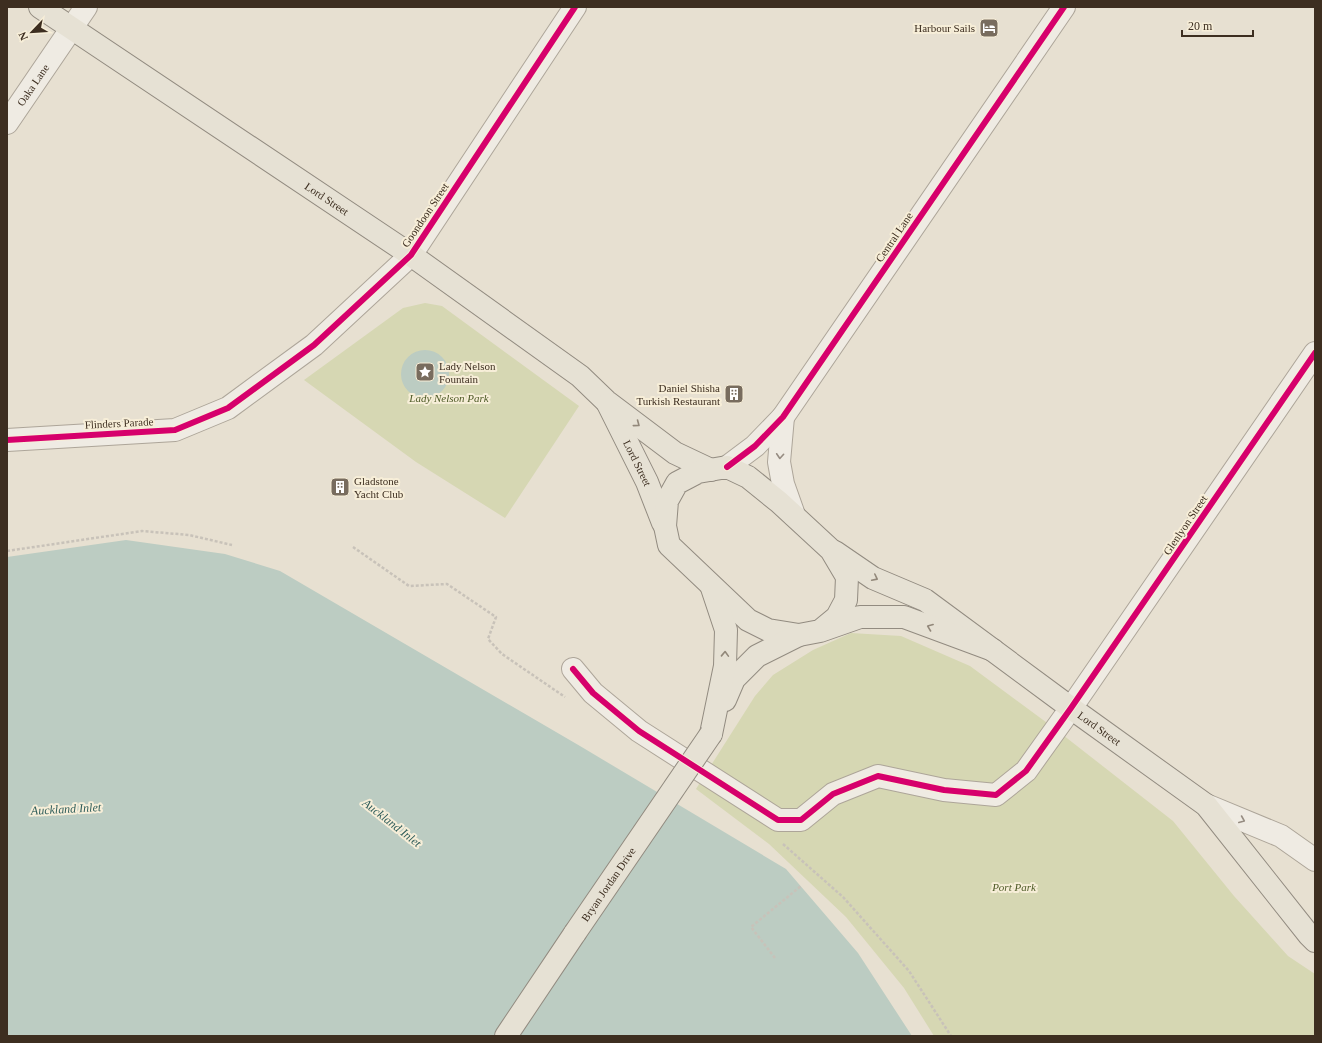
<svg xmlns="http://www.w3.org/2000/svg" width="1322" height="1043" font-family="'Times New Roman',serif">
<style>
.green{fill:#d6d7b3}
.water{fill:#bcccc2}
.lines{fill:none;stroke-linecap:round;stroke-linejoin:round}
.minor-casing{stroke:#ada599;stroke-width:24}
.major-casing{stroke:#928b80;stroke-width:24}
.path{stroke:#c8c2b9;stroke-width:2.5;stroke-dasharray:3 2;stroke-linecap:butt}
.minor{stroke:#efebe3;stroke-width:22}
.major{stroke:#e6e1d4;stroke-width:22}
.major-bridge-casing{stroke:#928b80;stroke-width:24;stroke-linecap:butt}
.major-bridge{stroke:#e6e1d4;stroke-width:22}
.cycleway-casing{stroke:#f7eed8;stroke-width:8}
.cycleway{stroke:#d6006c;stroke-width:6}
.oneway{stroke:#92887a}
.oneway2{stroke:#968c82}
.labels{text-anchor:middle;stroke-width:4;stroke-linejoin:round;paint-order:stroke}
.poi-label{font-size:11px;fill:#3d2e20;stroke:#f7eed8;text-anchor:end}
.street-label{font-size:11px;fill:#3d2e20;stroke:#f7eed8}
.park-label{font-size:11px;font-style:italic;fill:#4d5a26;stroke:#f7eed8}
.water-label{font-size:12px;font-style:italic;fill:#2f5d5a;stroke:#f7eed8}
</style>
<rect width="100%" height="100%" fill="#e7e0d1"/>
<!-- green -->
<path class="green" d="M425 303 442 306 579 406 505 518 416 462 304 380 403 308Z
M851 633 901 636 970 666 1054 728 1173 821 1234 896 1288 956 1315 974V1036H934L904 988 846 917 769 844 696 789 755 696 773 675 813 650Z"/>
<!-- water -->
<path class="water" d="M401 374a24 24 0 1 1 48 0a24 24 0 1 1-48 0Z
M126 540 225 554 280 571 580 746 786 869 858 953 912 1036H7V557Z"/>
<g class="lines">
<!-- minor casing -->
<g class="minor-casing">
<g id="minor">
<path id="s1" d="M7 123 86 7"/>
<path d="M783 417 779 462 783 484 794 515"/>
<path d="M7 440 175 430 228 408 314 345 411 255 575 7"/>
<path d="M727 467 755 446 783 417 1064 7"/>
<path d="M573 669 593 693 639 731 778 820H801L833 794 878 776 944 790 996 795 1026 771 1071 708 1315 353"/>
<path d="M1206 805 1281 836 1315 860"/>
</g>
</g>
<!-- major casing -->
<g class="major-casing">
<g id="major">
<path id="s2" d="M40 7 411 255 580 376 606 401 675 453 711 470"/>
<path id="s3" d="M608 404 647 482 663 523"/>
<path id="s4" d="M835 552 873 578 925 600 1071 708 1206 805 1309 935 1315 941"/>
<path d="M820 631 837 617 846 600 847 577 831 550 779 502 748 477 727 467 698 472 677 483 667 501 665 526 669 545 748 620 768 630 799 635 820 631 860 617H904L993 650"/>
<path d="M725 700 734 679 757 656 799 635"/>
<path d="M711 734 725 666 726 630 712 588"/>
<path d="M506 1036 575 933"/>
</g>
</g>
<!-- path -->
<path class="path" d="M353 547 409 586 447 584 496 617 488 639 502 654 565 697
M7 551 142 531 189 535 232 545
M783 844 843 897 909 971 951 1036
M775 958 751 927 801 886"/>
<!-- minor -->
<use href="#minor" class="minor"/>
<!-- major -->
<use href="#major" class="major"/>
<!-- major-bridge casing -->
<g class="major-bridge-casing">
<g id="major-bridge">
<path id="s5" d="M575 933 711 734"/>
</g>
</g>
<!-- major-bridge -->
<use href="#major-bridge" class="major-bridge"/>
<!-- cycleway casing -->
<g class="cycleway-casing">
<path id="cycleway" d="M7 440 175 430 228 408 314 345 411 255 575 7
M727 467 755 446 783 417 1064 7
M573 669 593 693 639 731 778 820H801L833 794 878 776 944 790 996 795 1026 771 1071 708 1315 353"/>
</g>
<!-- cycleway -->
<use href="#cycleway" class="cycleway"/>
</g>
<!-- one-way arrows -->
<defs><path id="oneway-chevron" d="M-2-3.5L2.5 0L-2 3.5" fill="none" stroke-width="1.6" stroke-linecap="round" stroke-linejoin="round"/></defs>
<g class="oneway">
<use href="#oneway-chevron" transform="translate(637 424) rotate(37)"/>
<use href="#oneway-chevron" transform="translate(875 578) rotate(27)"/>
<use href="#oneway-chevron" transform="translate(930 627) rotate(-159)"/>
<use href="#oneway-chevron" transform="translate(725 654) rotate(-88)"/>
</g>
<g class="oneway2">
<use href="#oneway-chevron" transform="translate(780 456) rotate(94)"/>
<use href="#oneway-chevron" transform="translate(1242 820) rotate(23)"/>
</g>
<!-- icons -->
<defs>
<g id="hotel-square" transform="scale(1)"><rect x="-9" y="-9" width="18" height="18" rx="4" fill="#786c5e" stroke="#f7eed8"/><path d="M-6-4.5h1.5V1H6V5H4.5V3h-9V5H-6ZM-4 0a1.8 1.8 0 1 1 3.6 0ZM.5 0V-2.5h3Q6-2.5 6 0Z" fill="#fff"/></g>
<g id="sight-square" transform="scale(1)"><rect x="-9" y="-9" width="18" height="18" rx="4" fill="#786c5e" stroke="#f7eed8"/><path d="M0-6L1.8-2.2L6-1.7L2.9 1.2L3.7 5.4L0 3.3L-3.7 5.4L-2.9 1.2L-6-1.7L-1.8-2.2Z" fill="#fff"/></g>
<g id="building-square" transform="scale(1)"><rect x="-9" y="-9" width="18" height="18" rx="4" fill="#786c5e" stroke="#f7eed8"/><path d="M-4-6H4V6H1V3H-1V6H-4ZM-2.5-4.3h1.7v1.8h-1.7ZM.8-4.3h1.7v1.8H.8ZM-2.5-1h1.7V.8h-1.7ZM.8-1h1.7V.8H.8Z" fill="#fff"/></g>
</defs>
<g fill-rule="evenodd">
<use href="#hotel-square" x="989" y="28"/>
<use href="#sight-square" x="425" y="372"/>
<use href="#building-square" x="734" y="394"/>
<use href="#building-square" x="340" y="487"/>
</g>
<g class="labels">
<!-- poi labels -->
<g class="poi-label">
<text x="975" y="32">Harbour Sails</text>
<text x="439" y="370" text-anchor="start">Lady Nelson<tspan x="439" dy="13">Fountain</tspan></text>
<text x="720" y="392">Daniel Shisha<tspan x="720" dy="13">Turkish Restaurant</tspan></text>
<text x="354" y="485" text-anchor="start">Gladstone<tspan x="354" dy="13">Yacht Club</tspan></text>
</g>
<!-- street labels -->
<g class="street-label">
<text dy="4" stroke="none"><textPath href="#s1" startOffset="46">Oaka Lane</textPath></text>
<text dy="4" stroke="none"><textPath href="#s2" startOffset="345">Lord Street</textPath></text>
<text transform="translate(425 215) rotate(-56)" y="4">Goondoon Street</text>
<text transform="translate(894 237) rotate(-56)" y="4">Central Lane</text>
<text transform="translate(119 423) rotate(-3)" y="4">Flinders Parade</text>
<text dy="4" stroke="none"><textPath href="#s3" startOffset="66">Lord Street</textPath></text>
<text transform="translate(1185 525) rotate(-56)" y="4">Glenlyon Street</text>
<text dy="4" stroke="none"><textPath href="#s4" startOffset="319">Lord Street</textPath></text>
<text dy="4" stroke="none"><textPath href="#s5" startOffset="59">Bryan Jordan Drive</textPath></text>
</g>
<!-- park labels -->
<g class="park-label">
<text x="449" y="402">Lady Nelson Park</text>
<text x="1014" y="891">Port Park</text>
</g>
<!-- water labels -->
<g class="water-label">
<text transform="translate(66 809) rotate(-3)" y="4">Auckland Inlet</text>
<text transform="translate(392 823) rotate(38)" y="4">Auckland Inlet</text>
</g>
</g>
<!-- border -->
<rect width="1322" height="1043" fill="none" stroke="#3d2e20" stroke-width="16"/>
<!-- north arrow -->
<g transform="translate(32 32) rotate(245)" stroke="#f7eed8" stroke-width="3" paint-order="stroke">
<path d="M0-3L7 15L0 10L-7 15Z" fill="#3d2e20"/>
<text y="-6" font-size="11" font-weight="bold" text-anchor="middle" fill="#3d2e20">N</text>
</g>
<!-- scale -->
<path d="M1182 30v6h71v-6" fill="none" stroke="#3d2e20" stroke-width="2"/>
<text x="1188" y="30" font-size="12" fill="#3d2e20" stroke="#f7eed8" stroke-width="3" paint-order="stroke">20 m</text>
</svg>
